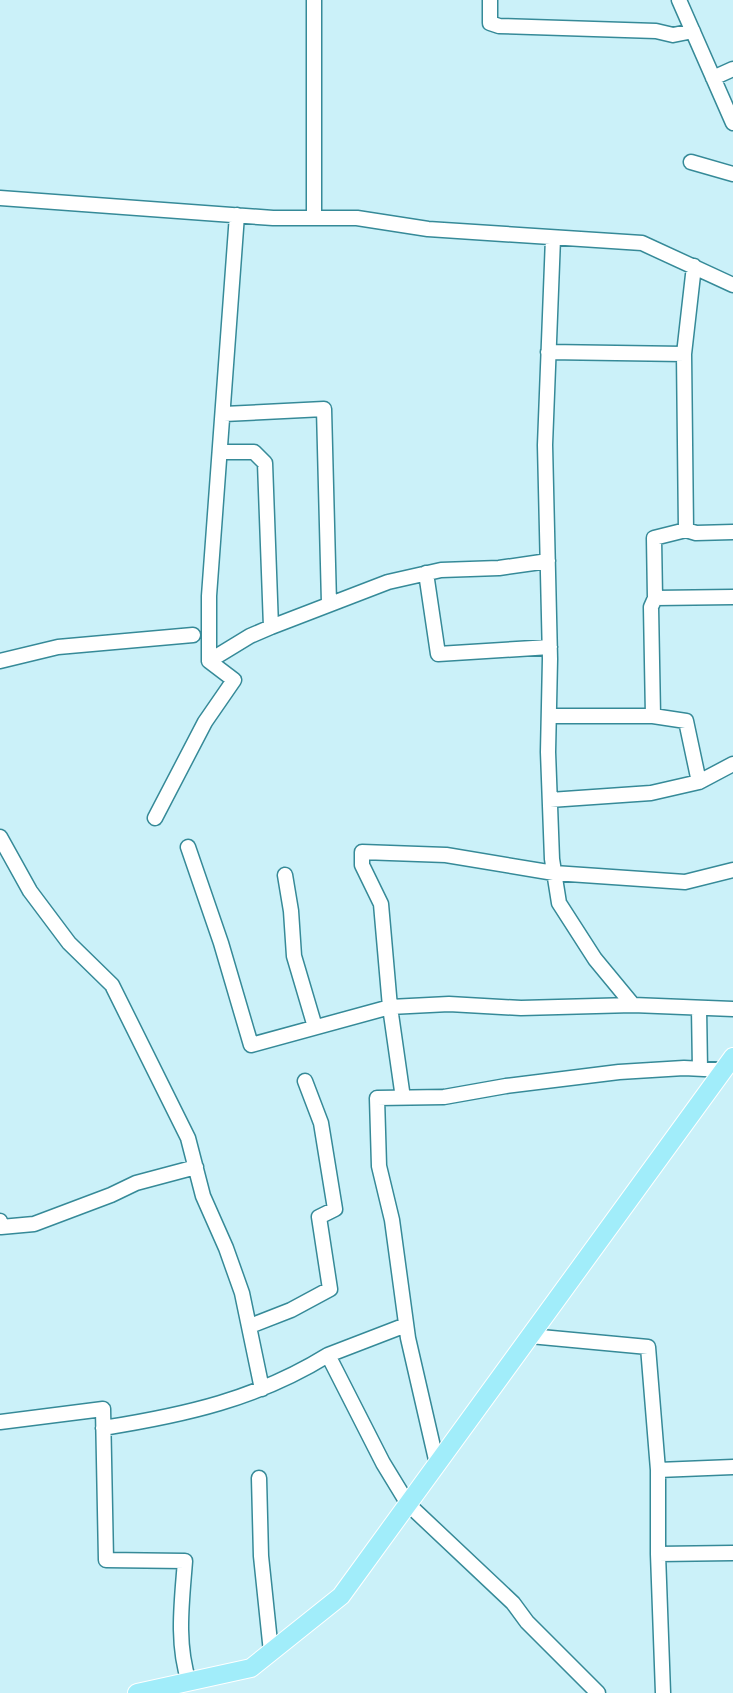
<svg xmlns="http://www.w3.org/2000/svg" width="733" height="1693" font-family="'Alegreya Sans',sans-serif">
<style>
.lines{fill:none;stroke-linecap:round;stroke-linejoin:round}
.minor-casing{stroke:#368a98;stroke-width:17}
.major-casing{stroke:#fff;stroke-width:20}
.minor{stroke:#fff;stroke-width:14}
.major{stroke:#a1edfa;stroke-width:18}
</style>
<rect width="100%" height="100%" fill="#cbf1f9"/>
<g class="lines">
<!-- minor casing -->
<g class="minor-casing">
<path id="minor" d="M314 0V218
M490 0V23L499 26 656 31 673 35 693 31
M679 0 733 123
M713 78 733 69
M691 162 733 174
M0 198 273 218H357L428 229 642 243 733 285
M553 238 545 445 550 659 548 752 552 859 559 903 595 959 633 1005 733 1009
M548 352 684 354
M224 414 324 409 329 603
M221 452H254L265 463 271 627
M686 530 684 354 694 266
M426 573 438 654 550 647
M655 598 733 597
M0 661 58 647 193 635
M209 661V596L237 215
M549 716H653L686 721 699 782 733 764
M653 716 651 607 655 598 654 538 686 530 696 533 733 532
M550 800 651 793 699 782
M155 818 205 722 234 680 209 661 250 636 271 627 388 582 441 570 499 568 548 561
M0 837 30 891 69 943 112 985 188 1138 203 1196 226 1248 242 1293 262 1389
M188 847 221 943 251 1045 390 1007 449 1004 521 1008 633 1005
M285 875 291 911 294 956 315 1027
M699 1008 700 1069
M403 1098 390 1007 381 904 362 865V852L446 855 554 873 685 882 733 870
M0 1221 1 1227 34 1224 111 1195 136 1183 196 1167
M250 1326 291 1310 330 1289 319 1217 335 1209 321 1123 305 1081
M530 1336 648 1347 658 1470V1554L663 1693
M328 1355 406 1325
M0 1422 103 1409 106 1560 185 1561C182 1601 176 1643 189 1682
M103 1428C185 1415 257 1399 328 1355L383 1463 408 1504 513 1603 527 1622 598 1693
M437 1464 408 1338 392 1220 379 1166 377 1098 444 1097 506 1086 619 1072 684 1068 724 1070
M658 1470 733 1467
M259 1478 261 1556 271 1652
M658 1554 733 1553"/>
</g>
<!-- major casing -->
<g class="major-casing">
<path id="major" d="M137 1693 251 1668 341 1596 733 1057"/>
</g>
<!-- minor -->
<use href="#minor" class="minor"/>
<!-- major -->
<use href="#major" class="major"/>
</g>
</svg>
